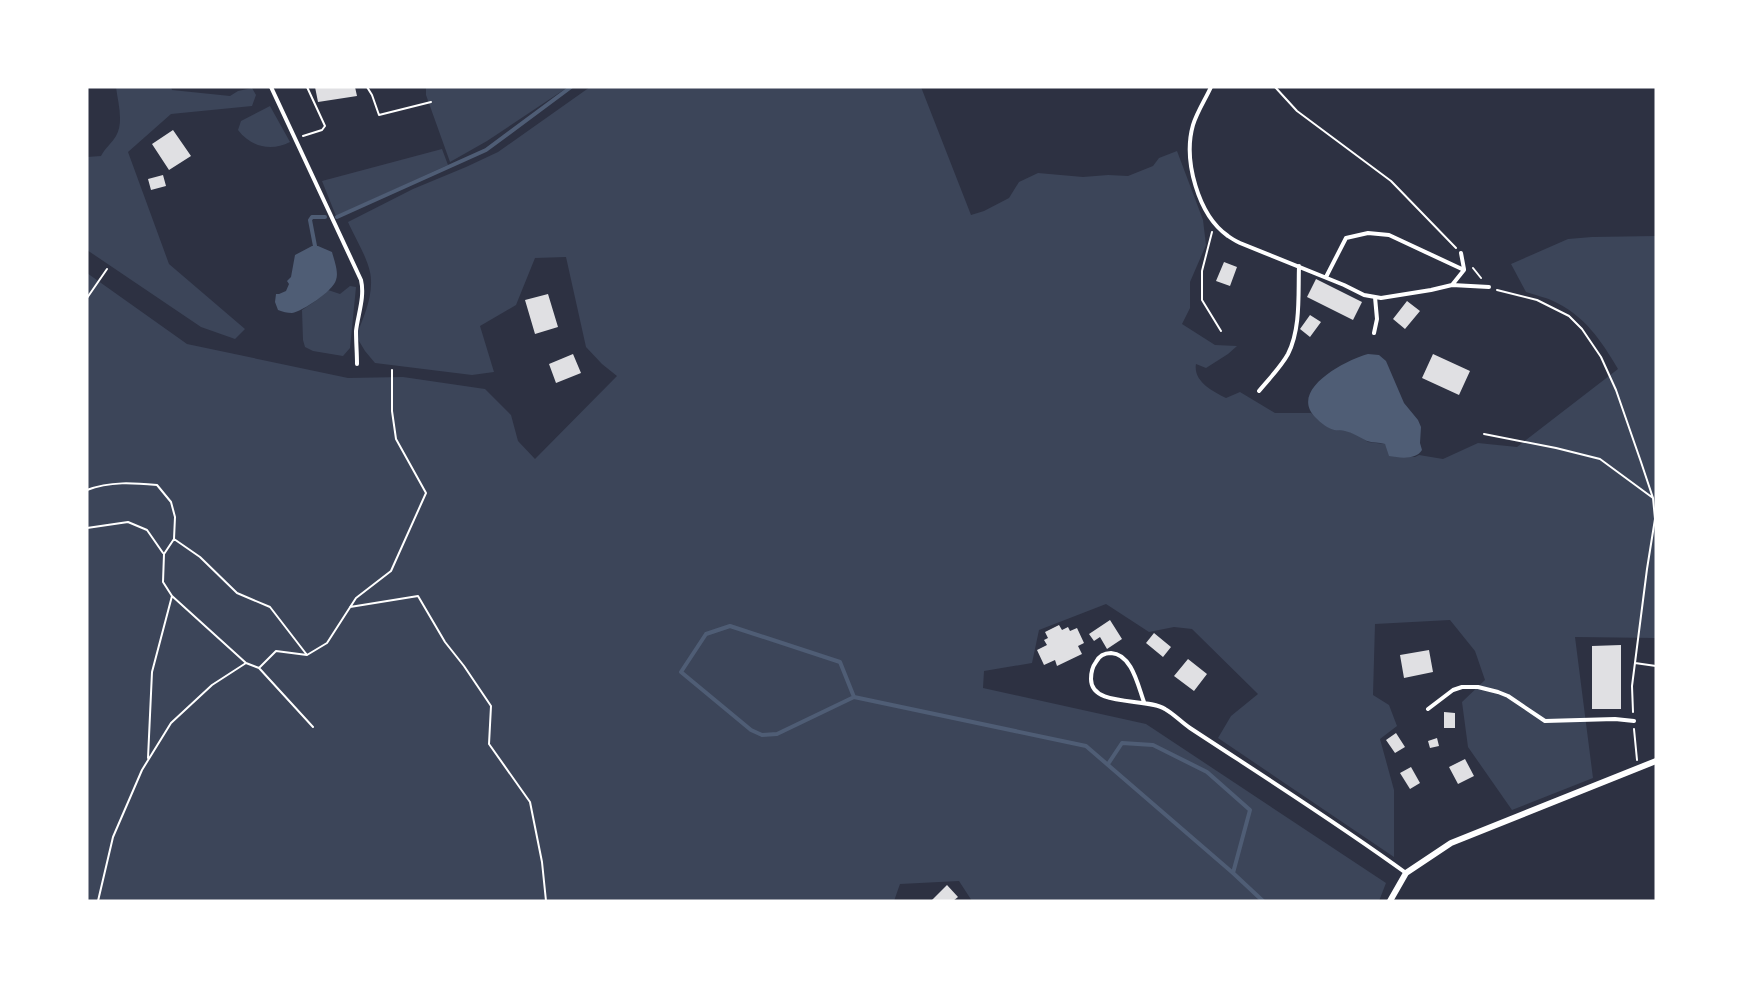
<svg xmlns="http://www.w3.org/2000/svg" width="1743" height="988" font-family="Bitter,serif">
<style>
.green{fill:#3c4559}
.water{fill:#4f5d75}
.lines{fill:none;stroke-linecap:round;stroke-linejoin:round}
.stream{stroke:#4f5d75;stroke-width:4}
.building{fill:#e0e0e3}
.path{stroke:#fff;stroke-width:2}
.service{stroke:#fff;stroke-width:4}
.minor{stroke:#fff;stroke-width:6}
</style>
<rect width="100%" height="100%" fill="#2d3142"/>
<!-- green -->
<path class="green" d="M116 87H171L172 90 230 96 238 91 252 88 256 95 252 106 171 114 128 152 169 264 245 329 235 339 201 327 87 250V157L101 156C105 148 112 143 116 136 124 122 118 103 116 87Z
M426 87H568L487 141 450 162 426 95Z
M590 87H921L971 215 984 211 1009 198 1019 182 1038 173 1083 177 1108 175 1128 176 1153 166 1159 158 1177 151 1203 220 1206 245 1190 282V308L1182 324 1215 345 1237 346 1228 354 1206 368 1196 364C1193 381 1212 391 1226 398L1240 392 1275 413H1311L1331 429 1347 431 1360 436 1368 442 1385 444 1396 457H1415L1419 455 1443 459 1478 443 1517 447 1618 369C1601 340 1584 315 1553 301 1545 297 1534 295 1526 292L1511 264 1568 239 1592 237 1656 236V638L1575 637 1593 778 1512 810 1468 747 1462 702 1485 680 1475 651 1450 620 1375 624 1373 695 1389 705 1397 726 1380 739 1394 790V857L1218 738 1231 716 1258 694 1192 629 1174 627 1149 632 1106 604 1039 630 1032 663 984 671 983 688 1146 724 1386 883 1379 901H972L959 881 900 884 894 901H87V273L187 344 348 378 403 377 485 389 511 415 518 441 535 459 617 376 602 364 586 347 566 257 535 258 516 305 480 326 494 372 472 375 375 363 365 351 356 336C363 319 372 299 371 280 371 263 355 238 348 222L413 189 466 167 498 152Z
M270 106 290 142C271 152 251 147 238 130L241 121Z
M442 149 448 165 336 216 322 181Z
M350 286 356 287 350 348 343 356 313 351 305 347 303 340 302 310 317 300 328 290 340 294Z"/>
<!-- water -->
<path class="water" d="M312 246H318L332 252C334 260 339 272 336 280 333 291 303 311 292 313 287 313 283 312 278 310L275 302 276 294H279L286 291 289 284 287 281 291 277 295 255Z
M1368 354 1379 355 1386 361 1404 403 1418 420 1421 427 1420 443 1422 450C1416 460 1400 458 1389 456L1385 444C1379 442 1372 443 1367 441 1359 437 1353 433 1345 431 1341 430 1335 431 1331 429 1326 427 1320 422 1316 418 1287 390 1346 360 1368 354Z"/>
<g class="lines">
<!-- stream -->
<path class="stream" d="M337 217 486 150 571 87
M315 246 310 220 312 217H325
M854 697 840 662 730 626 706 634 681 672 751 730 762 735 777 734 854 697 1086 746 1233 873 1263 901
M1108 764 1122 743 1153 745 1207 772 1250 810 1233 873"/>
</g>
<!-- building -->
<path class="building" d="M315 87H355L357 96 318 102Z
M173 130 191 156 169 170 152 144Z
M163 175 166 186 151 190 148 179Z
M1224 262 1237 267 1230 286 1216 281Z
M1316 279 1362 302 1353 320 1307 297Z
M548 294 558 327 535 334 525 300Z
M1407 301 1420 311 1405 329 1393 319Z
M1310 315 1321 322 1310 337 1300 329Z
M573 354 581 373 556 383 549 364Z
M1433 354 1470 371 1459 395 1422 378Z
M1110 620 1122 639 1107 649 1100 637 1094 641 1089 634Z
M1059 625 1062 630 1068 627 1070 631 1077 628 1084 643 1078 646 1082 654 1057 666 1055 660 1044 665 1037 650 1047 645 1044 640 1048 638 1045 632Z
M1154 633 1171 647 1163 657 1146 643Z
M1621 645V709H1592V646Z
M1429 650 1433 672 1404 678 1400 655Z
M1188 659 1207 674 1194 691 1174 676Z
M1444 712 1455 713V728H1444Z
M1396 733 1405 747 1395 753 1386 740Z
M1437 738 1439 746 1430 748 1428 741Z
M1465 759 1474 776 1458 784 1449 767Z
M1411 767 1420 783 1410 789 1400 773Z
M947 885 958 897 953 901H931Z"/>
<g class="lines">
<!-- path -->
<path class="path" d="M367 87 372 95 379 115 431 102
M1275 87 1297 111 1391 181 1456 248
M303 136 322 130 325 126 307 87
M1212 232 1202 271V300L1221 331
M1473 268 1481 278
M1497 290 1537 300 1569 316 1582 329 1601 357 1616 390 1641 462 1653 498 1655 519 1647 569 1632 686 1633 712
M87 298 107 269
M1484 434 1556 448 1600 459 1653 498
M87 490C110 481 134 483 157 485L171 502 175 517 174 539 164 554 163 582 172 596 246 663 259 668 313 727
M87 528 128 522 147 530 163 553
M174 539 200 557 237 593 270 607 307 655
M350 607 418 596 445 642 464 666 491 706 489 744 530 802 542 862 546 901
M1635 663 1656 666
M259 668 276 651 307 655 327 643 356 598 391 571 426 493 396 439 392 411V370
M1634 729 1637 760
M148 758 152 672 172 596
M98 901 113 837 142 770 171 723 212 685 246 663"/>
<!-- service -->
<path class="service" d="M271 87 361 280C365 297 358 314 356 331 356 342 357 353 357 364
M1211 87C1205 100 1197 112 1193 125 1183 160 1198 215 1228 236 1232 239 1236 241 1240 243L1344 285 1364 295 1381 298 1431 290 1452 285 1489 287
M1461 253 1464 269
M1326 277 1346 238 1368 233 1389 235 1464 270 1452 285
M1374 333 1377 319 1375 297
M1259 391C1268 380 1281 367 1288 354 1301 328 1298 294 1299 266
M1144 702C1138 686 1132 654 1111 653 1104 653 1099 656 1096 662 1093 666 1091 673 1091 679 1091 708 1147 697 1165 709 1174 714 1181 722 1190 728 1263 776 1336 822 1406 873
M1428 709 1453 690 1462 687H1478L1498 692 1508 696 1545 721 1615 719 1634 721"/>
<!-- minor -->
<path class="minor" d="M1390 901 1406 873 1451 843 1656 761"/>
</g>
<!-- border -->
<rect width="1743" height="988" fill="none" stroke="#ffffff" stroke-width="177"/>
</svg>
